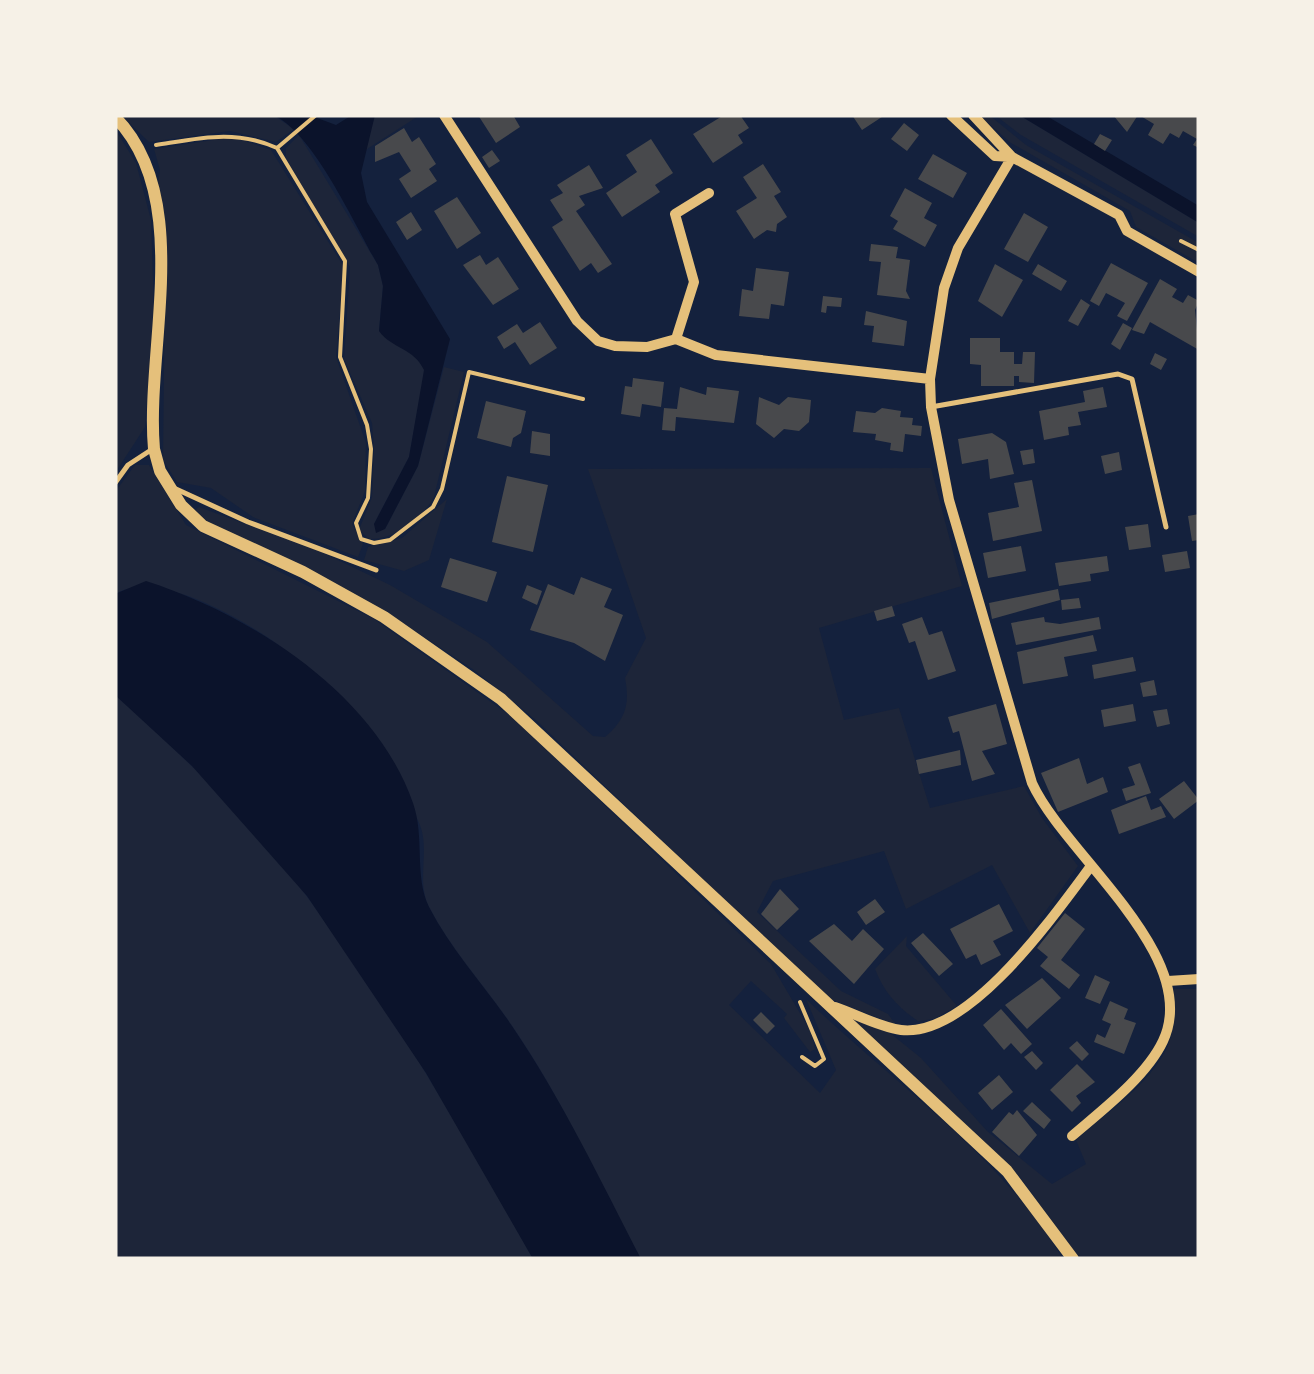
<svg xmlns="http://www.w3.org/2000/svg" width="1314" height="1374" font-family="Jost,sans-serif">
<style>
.green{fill:#1d2539}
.water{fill:#0b132b}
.building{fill:#48494c}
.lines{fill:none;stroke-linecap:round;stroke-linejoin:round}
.path{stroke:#e5c07b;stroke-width:4}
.service{stroke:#e5c07b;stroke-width:5}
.minor{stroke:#e5c07b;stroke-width:10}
.tertiary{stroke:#e5c07b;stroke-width:12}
</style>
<rect width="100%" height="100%" fill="#14213d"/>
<!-- green -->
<path class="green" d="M121 115H273L294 129 276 142 230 131 149 142Z
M375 115H420L364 151Z
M979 115H989L1026 145 1199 243V263L1136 227 1130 211 1011 143Z
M995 115H1019L1199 223V237L1021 135Z
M115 129 136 163 151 220 154 312 145 427 115 473Z
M299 135 378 265 383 286 379 331 415 354 425 370 409 457 374 524 379 529H385L418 466 444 367 464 372 434 497C422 519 394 540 369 539L359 530 372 497 374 449 372 423 344 359 350 267 286 158V148Z
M233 137 271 150 344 267 336 357 366 443 365 491 352 524 363 544 358 557 253 517 211 488 177 482 163 460 165 278 157 190 160 170 154 149Z
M135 465H149L186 525 374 619 512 717 771 964 811 1032 815 1049 810 1052 784 1018 787 1014 751 981 729 1005 820 1093 836 1070 806 999C893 1083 1000 1154 1063 1259H641C599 1182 562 1098 512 1026 485 986 451 950 429 907 416 881 430 851 420 825 410 799 362 725 344 702 309 658 170 560 115 594V492Z
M931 468 962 586 819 628 844 720 899 708 930 808 1024 786 1042 818 1078 866 1030 933 992 865 906 909 884 851 773 881 757 912 841 991 888 1014 896 1025 825 997 537 721 474 670 386 612 204 521 195 510 199 507 321 552 390 585 487 642 593 736 605 737C626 719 630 704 625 678L646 638 588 469Z
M447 499 429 560 404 571 364 560 368 547 402 538Z
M115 695C173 747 232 801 280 862 378 984 457 1123 533 1259H115Z
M907 936 906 946 957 1006 934 1019 918 1021C897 1007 884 992 875 969Z
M1173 989H1199V1259H1080L1019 1176 844 1014 890 1033 921 1058 987 1131 1052 1184 1086 1164 1076 1140C1107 1112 1160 1078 1171 1036 1175 1021 1173 1005 1173 989Z"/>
<!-- water -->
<path class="water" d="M273 115H309L336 125 352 115H375L361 173 367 202 450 339 418 466 385 529 376 533 374 524 409 457 424 370C414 348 392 349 379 331L383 286 378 265C355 226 314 133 273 115Z
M1019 115H1045L1199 206V223Z
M146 581C252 615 375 694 413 803 425 837 414 876 429 907 451 950 485 986 512 1026 561 1098 601 1181 641 1259H533L426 1073 307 896 192 766 115 695V594Z"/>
<!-- building -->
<path class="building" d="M478 115H513L520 127 496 143Z
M724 115H740L749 128 738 135 743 143 713 163 693 134Z
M852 115H885L862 130Z
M1113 115H1138L1127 132Z
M1139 115H1199V148L1193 145 1197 139 1183 131 1179 138 1170 133 1163 144 1148 135 1154 124Z
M904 123 919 135 907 151 891 139Z
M404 128 412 142 419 137 436 164 429 169 437 181 411 198 399 179 411 171 399 152 375 162V146Z
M1100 134 1112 140 1105 151 1094 144Z
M651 139 673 173 655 185 660 192 622 217 606 193 637 172 626 155Z
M492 150 500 161 489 168 482 157Z
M933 154 967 173 953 198 918 179Z
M763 164 781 192 774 196 787 217 777 224 776 232 767 230 754 239 736 211 757 198 743 177Z
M589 165 603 188 579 196 585 205 576 211 612 264 598 273 591 263 580 271 552 227 563 220 550 200 563 193 557 185Z
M905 188 932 203 924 218 937 225 925 247 893 229 898 221 890 216Z
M457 197 481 233 457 249 434 211Z
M411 212 422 230 407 240 396 222Z
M1024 213 1048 227 1028 262 1004 249Z
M871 244 898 247 896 258 910 260 906 291 910 299 877 295 881 262 869 261Z
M480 255 486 265 498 257 519 289 493 305 463 265Z
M1111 263 1148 283 1127 321 1117 316 1125 303 1106 293 1099 306 1090 301Z
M995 264 1023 280 1002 317 978 301Z
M1038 264 1067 281 1061 291 1032 274Z
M756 268 789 272 784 306 771 304 769 319 739 316 742 289 753 291Z
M1160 279 1177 289 1172 297 1183 303 1188 295 1199 301 1195 310 1199 350 1150 322 1144 334 1132 330Z
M823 296 842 298 841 307 827 306 826 313 821 312Z
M1081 299 1090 305 1078 326 1068 321Z
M866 311 907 321 904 346 872 342 874 326 864 325Z
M540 322 557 348 530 365 515 342 504 349 497 337 517 324 523 333Z
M1123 323 1132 328 1120 350 1111 344Z
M970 338H1000V352H1014V364H1022L1023 352H1035L1034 383 1019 382V376H1014V386H981V365L970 364Z
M1155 353 1167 359 1161 370 1150 364Z
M633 378 664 382 661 407 642 404 640 417 621 414 625 386 632 387Z
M680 387 706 395 707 387 739 391 734 423 676 417 675 431 662 430 664 408 677 409Z
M1103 387 1107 407 1078 412 1081 425 1068 427 1069 435 1044 440 1039 411 1085 402 1083 391Z
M759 397 779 405 788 397 811 400 809 422 799 431 784 429 774 438 756 424Z
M486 401 526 411 521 433 513 438 511 447 477 438Z
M882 408 901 411 900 417 913 418 912 425 922 426 921 436 905 434 903 452 890 450 891 443 875 440 876 434 853 432 856 411 875 413Z
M532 431 550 434V456L530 453Z
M992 433 1006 442 1014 474 990 479 988 459 962 464 958 439Z
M1033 449 1035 463 1023 465 1020 451Z
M1119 452 1122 470 1105 474 1101 456Z
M507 476 548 485 533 552 492 542Z
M1032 480 1042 531 993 541 988 513 1019 507 1014 483Z
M1199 514V540L1192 541 1188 516Z
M1148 524 1151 547 1129 550 1125 527Z
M1021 546 1026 571 988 578 983 553Z
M1187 551 1190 568 1165 572 1162 555Z
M1107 556 1109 571 1090 574 1091 581 1059 586 1055 563Z
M450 558 497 572 487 602 441 587Z
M581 577 612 589 604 607 623 615 605 661 574 643 530 630 548 584 574 595Z
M527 585 542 591 537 605 522 598Z
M1058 589 1060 600 992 619 989 603Z
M1079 598 1081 608 1062 610 1061 600Z
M892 606 895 616 877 621 874 611Z
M922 617 929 635 942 631 956 671 928 680 915 641 909 643 902 624Z
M1044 617 1045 622 1060 624 1099 617 1101 629 1016 645 1011 623Z
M1093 635 1097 651 1064 657 1068 676 1023 684 1017 652Z
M1133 657 1136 671 1094 679 1092 665Z
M1154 680 1157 695 1143 697 1140 683Z
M996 704 1007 744 982 751 995 774 972 781 959 731 953 733 948 717Z
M1133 704 1136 721 1104 727 1101 710Z
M1167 709 1170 724 1157 727 1153 711Z
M960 750 961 765 919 774 916 760Z
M1079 758 1087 784 1103 777 1108 792 1058 812 1041 773Z
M1140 763 1151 793 1126 801 1122 789 1135 785 1128 767Z
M1184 781 1199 800 1174 819 1159 799Z
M1146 796 1151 810 1161 806 1166 817 1119 834 1111 810Z
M780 889 799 909 777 930 761 914Z
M875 899 885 912 866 925 857 912Z
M999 904 1013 931 993 941 1001 955 981 965 976 954 966 959 950 929Z
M1065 913 1085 929 1061 960 1080 975 1069 989 1040 966 1048 957 1037 948Z
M834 924 852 941 863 929 884 949 854 984 809 941Z
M923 933 953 964 939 976 911 943Z
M1095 975 1110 982 1100 1004 1085 998Z
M1042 978 1061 998 1027 1029 1005 1005Z
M1110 1001 1128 1009 1124 1019 1136 1023 1124 1054 1094 1042 1097 1034 1105 1038 1111 1024 1102 1020Z
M1001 1009 1032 1044 1021 1054 1011 1043 1004 1050 983 1025Z
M761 1012 775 1026 767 1034 753 1020Z
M1077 1041 1089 1054 1082 1061 1069 1048Z
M1032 1051 1043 1063 1036 1070 1024 1057Z
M1077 1064 1095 1082 1076 1096 1081 1103 1072 1112 1050 1090Z
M999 1075 1013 1092 992 1110 978 1093Z
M1032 1102 1051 1120 1044 1129 1023 1111Z
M1017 1110 1037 1135 1019 1156 992 1132 1009 1112 1013 1115Z"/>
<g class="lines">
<!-- path -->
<path class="path" d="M156 145C200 138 235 129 277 148L316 115
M277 148 345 261 340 357 367 425 371 449 368 498 356 523 361 539 374 543 390 540 433 507 442 489 469 372 583 399
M1181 241 1199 250
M800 1002 824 1059 815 1066 802 1057"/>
<!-- service -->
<path class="service" d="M931 407 1118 374 1132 379 1166 527
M115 483 128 465 151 450
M176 489 248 522 376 570"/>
<!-- minor -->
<path class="minor" d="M444 115 577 321 598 341 615 346 647 347 676 339 716 355 930 379
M951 115 995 156 1012 157 1119 215 1127 231 1199 272
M973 115 1012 157
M1012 157 958 248 944 288 930 379 931 407 949 500 1032 783C1064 854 1203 956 1163 1041 1146 1077 1101 1111 1072 1136
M676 339 694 282 675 214 709 193
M1168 981 1199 979
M835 1007C856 1014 879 1027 901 1030 969 1038 1055 914 1091 866"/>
<!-- tertiary -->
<path class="tertiary" d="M115 117C195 198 145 349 154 449L160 471 181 505 203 526 303 572 384 617 501 699 1007 1171 1073 1259"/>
</g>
<!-- border -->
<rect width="1314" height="1374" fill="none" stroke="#f6f1e7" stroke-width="235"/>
</svg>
